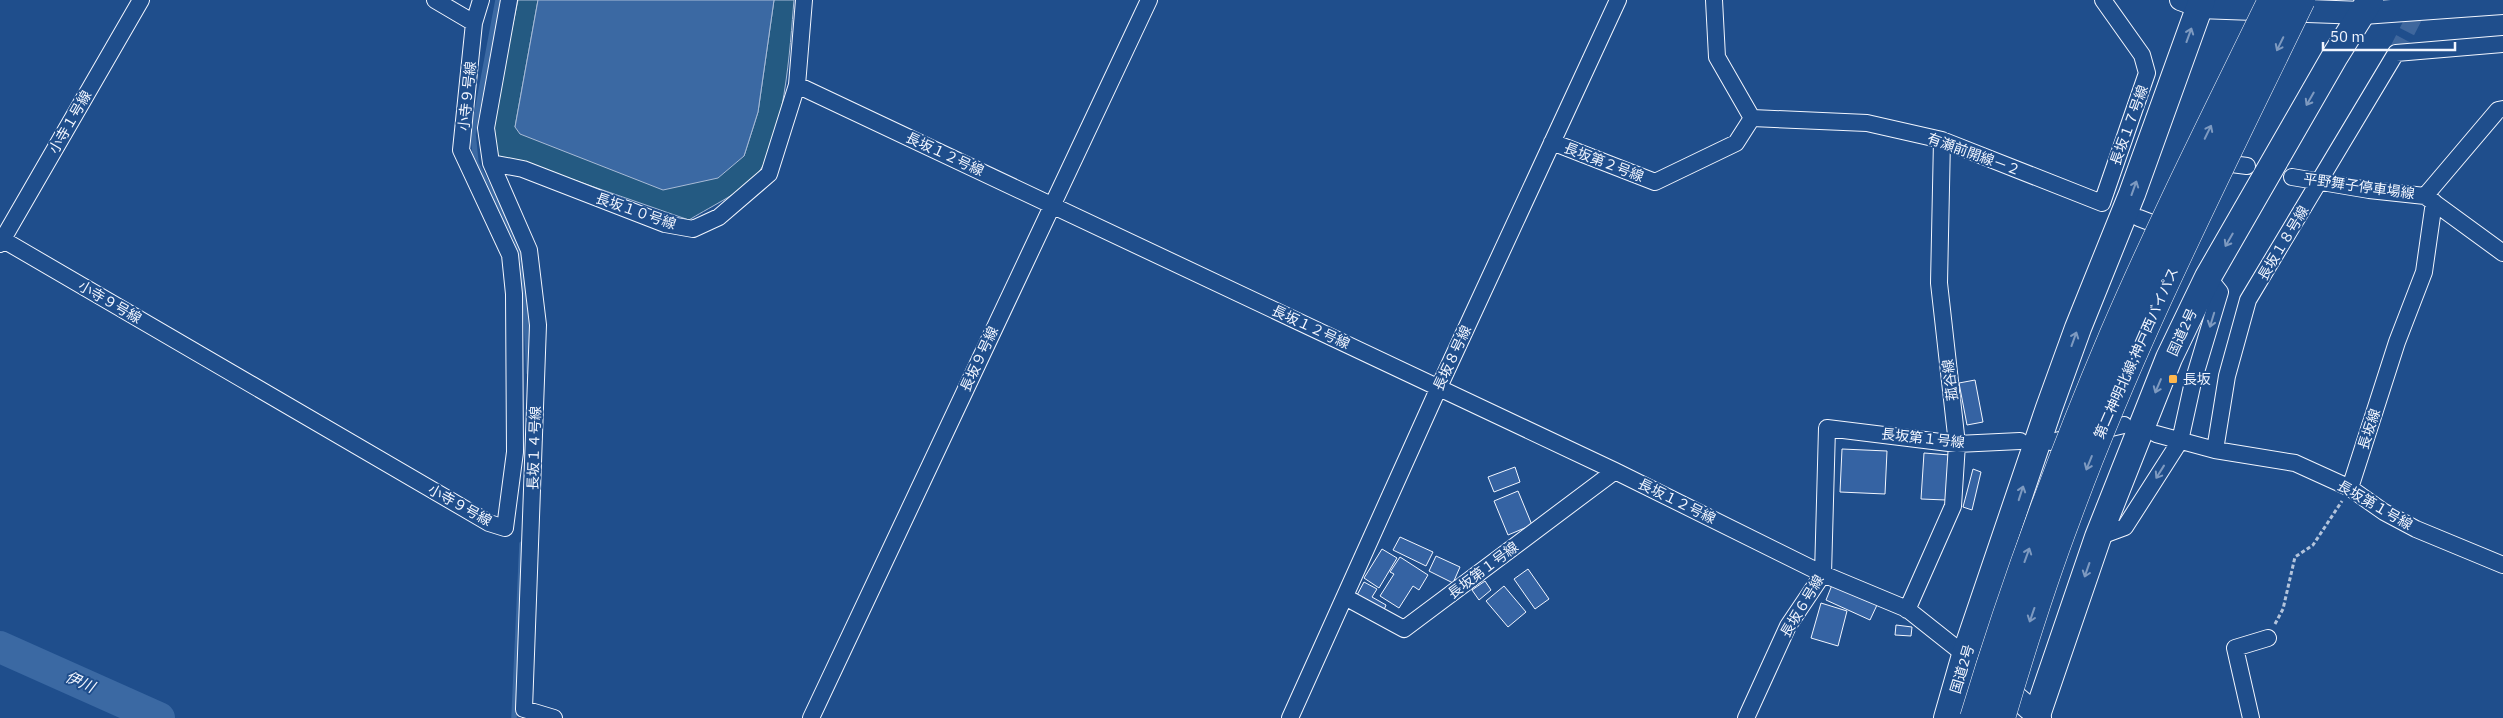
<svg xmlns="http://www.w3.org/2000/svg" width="2503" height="718" font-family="'IBM Plex Sans','Noto Sans JP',sans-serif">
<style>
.green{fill:#245a82;stroke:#a8bbd7}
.water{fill:#3b69a3;stroke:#a8bbd7}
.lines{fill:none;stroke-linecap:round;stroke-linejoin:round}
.stream{stroke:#3b69a3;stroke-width:5.5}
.river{stroke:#3b69a3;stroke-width:32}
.building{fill:#3563a3;stroke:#f2f6ff}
.minor-tunnel{stroke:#3f679d;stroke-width:16;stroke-dasharray:16 8;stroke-linecap:butt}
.minor-casing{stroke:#f2f6ff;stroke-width:18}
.tertiary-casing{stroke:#f2f6ff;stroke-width:22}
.secondary-casing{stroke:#f2f6ff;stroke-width:24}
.trunk-casing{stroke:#f2f6ff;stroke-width:28}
.path{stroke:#b3c4dc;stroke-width:3;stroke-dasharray:4 2.5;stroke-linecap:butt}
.minor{stroke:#1f4e8c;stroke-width:16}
.tertiary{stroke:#1f4e8c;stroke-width:20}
.secondary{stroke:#1f4e8c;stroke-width:22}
.trunk{stroke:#1f4e8c;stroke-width:26}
.motorway-bridge-casing{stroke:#f2f6ff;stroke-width:29;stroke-linecap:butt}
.motorway-bridge{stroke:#1f4e8c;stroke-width:28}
.oneway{stroke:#7e9ac0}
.poi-dot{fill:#ffb74d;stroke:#1f4e8c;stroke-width:2}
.labels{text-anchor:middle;stroke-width:4;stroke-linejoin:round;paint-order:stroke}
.street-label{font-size:14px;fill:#f2f6ff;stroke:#1f4e8c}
.poi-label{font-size:14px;fill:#f2f6ff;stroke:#1f4e8c;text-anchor:start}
.water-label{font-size:15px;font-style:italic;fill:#f2f6ff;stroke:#1f4e8c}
</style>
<rect width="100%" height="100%" fill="#1f4e8c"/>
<!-- green -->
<path class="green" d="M518 0H538L515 127 744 156 758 112 774 0H794C790 46 785 145 753 180 744 190 703 211 689 220L525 163 494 158 491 128Z"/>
<!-- water -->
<path class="water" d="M538 0H774L758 112 744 156 718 178 663 190 520 134 515 127Z"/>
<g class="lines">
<!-- stream -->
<path class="stream" d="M498 0 473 134 476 163 516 239 523 262 529 372
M514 718 522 544"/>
<!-- river -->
<path class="river" d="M0 647 159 718"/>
</g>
<!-- building -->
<path class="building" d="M1975 380 1983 422 1967 425 1959 383Z
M1842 449 1887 451 1885 494 1840 492Z
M1924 453 1950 455 1946 500 1921 499Z
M1515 467 1520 482 1494 492 1488 477Z
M1973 469 1981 472 1972 510 1963 507Z
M1518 491 1532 525 1508 535 1494 501Z
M1400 537 1433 552 1426 566 1393 550Z
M1382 549 1397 558 1379 588 1364 578Z
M1436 556 1460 567 1453 583 1429 571Z
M1400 557 1428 575 1419 590 1413 586 1399 608 1380 596 1394 574 1390 572Z
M1528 569 1549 599 1535 609 1514 579Z
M1485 581 1491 590 1479 600 1472 590Z
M1364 582 1377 589 1372 597 1386 605 1384 610 1357 595Z
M1832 585 1877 605 1870 620 1826 600Z
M1504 586 1526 612 1508 627 1486 601Z
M1821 603 1847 611 1838 646 1811 638Z
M1896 625 1912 627 1911 636 1895 635Z"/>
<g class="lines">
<!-- minor-tunnel -->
<path class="minor-tunnel" d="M2396 53 2422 2"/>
<!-- minor casing -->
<g class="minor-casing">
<path id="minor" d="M435 0 474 23
M509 0 486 128 491 163 529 250 538 325 524 709 554 718
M1714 0 1717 57 1752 118
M797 85 1615 471 1823 574 1907 609 1965 655
M1752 118 1867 123 1942 140 2102 203 2147 73 2142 55 2103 0
M1552 142 1655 182 1736 143 1752 118
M2216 162 2247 166
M491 163 523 169 665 224 693 229 719 217 769 174 797 85 804 0
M2292 177 2369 190 2425 196 2503 253
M2425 196 2498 110 2503 109
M2139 218 2170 230
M0 238 489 523 505 528 515 452 514 294 510 255 461 150 474 23 481 0
M0 244 141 0
M2156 434 2215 450 2295 463 2350 488 2384 512 2416 529 2503 565
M2051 442 2124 425
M2215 450 2227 376 2248 300 2396 53 2503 44
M2350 488 2397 342 2424 272 2434 202
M2098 537 2125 527 2180 441 2193 382 2220 292 2208 277
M1345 597 1404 629 1615 471
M1907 610 1953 506 1957 444 1939 283 1942 140
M811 718 1149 0
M1290 718 1439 387 1618 0
M1746 718 1788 626 1823 574 1827 428 1957 444 2020 441
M2251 718 2235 648 2268 638"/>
</g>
<!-- tertiary casing -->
<g class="tertiary-casing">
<path id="tertiary" d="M2180 0 2199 7"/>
</g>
<!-- secondary casing -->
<g class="secondary-casing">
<path id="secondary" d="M2199 7 2363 13 2503 3
M1997 681 2040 718"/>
</g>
<!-- trunk casing -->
<g class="trunk-casing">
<path id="trunk" d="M1947 718 1965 655 2049 408 2078 328 2132 194 2202 0
M2036 718 2098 537 2169 358 2208 277 2335 56 2370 0"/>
</g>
<!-- path -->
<path class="path" d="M2275 624 2283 609 2295 557 2313 545 2342 501"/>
<!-- minor -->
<use href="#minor" class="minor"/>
<!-- tertiary -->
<use href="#tertiary" class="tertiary"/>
<!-- secondary -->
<use href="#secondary" class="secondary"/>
<!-- trunk -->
<use href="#trunk" class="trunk"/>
<!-- motorway-bridge casing -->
<g class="motorway-bridge-casing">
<path id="motorway-bridge" d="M1974 718C2013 588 2060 461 2113 336 2162 222 2218 111 2272 0
M2001 718C2021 650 2042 583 2067 517 2132 340 2219 170 2301 0"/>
</g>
<!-- motorway-bridge -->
<use href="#motorway-bridge" class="motorway-bridge"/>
</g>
<!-- one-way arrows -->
<defs><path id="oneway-shaft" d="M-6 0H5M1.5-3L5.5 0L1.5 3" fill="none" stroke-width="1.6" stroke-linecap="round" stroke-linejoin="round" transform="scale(1.25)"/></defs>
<g class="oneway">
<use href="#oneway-shaft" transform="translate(2189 35) rotate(-70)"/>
<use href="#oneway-shaft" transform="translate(2280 44) rotate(116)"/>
<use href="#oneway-shaft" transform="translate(2310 99) rotate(120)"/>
<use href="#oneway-shaft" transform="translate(2208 132) rotate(-64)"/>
<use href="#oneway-shaft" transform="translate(2134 188) rotate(-70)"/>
<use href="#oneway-shaft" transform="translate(2229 240) rotate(120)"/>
<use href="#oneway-shaft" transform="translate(2212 320) rotate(107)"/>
<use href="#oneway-shaft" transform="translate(2074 339) rotate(-70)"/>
<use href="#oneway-shaft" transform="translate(2158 386) rotate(113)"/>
<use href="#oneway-shaft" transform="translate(2089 463) rotate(112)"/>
<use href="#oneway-shaft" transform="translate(2160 472) rotate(122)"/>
<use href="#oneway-shaft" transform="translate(2021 493) rotate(-72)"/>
<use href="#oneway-shaft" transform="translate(2027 555) rotate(-70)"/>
<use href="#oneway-shaft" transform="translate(2087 570) rotate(109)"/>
<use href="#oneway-shaft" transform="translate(2032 615) rotate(109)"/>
</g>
<!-- markers -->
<rect class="poi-dot" x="2168" y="374" width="10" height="10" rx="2.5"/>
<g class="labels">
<!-- street labels -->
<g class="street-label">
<text transform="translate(467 96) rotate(-84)" y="5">小寺９号線</text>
<text transform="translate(70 122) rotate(-60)" y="5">小寺１号線</text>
<text transform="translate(2129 125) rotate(-70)" y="5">長坂１７号線</text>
<text transform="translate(945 154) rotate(25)" y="5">長坂１２号線</text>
<text transform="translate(1974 154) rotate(20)" y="5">有瀬前開線－２</text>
<text transform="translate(1604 162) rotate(21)" y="5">長坂第２号線</text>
<text transform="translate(2359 186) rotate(8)" y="5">平野舞子停車場線</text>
<text transform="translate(636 211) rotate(19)" y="5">長坂１０号線</text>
<text transform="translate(2283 243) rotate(-59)" y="5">長坂１８号線</text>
<text transform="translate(110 302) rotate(30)" y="5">小寺９号線</text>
<text transform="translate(1311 327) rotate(25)" y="5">長坂１２号線</text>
<text transform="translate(2182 332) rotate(-65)" y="5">国道2号</text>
<text transform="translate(2136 353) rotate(-66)" y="5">第二神明北線;神戸西バイパス</text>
<text transform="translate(1452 358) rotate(-65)" y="5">長坂８号線</text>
<text transform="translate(979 359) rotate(-65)" y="5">長坂９号線</text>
<text transform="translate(1950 380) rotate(-97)" y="5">菰谷線</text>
<text transform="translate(2369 429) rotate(-72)" y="5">長坂線</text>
<text transform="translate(1923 438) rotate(6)" y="5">長坂第１号線</text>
<text transform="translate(534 448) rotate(-88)" y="5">長坂１４号線</text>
<text transform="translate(1677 501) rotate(26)" y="5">長坂１２号線</text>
<text transform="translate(460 505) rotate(29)" y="5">小寺９号線</text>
<text transform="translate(2375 505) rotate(30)" y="5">長坂第１号線</text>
<text transform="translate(1483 570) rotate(-37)" y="5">長坂第１号線</text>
<text transform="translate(1802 606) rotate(-59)" y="5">長坂６号線</text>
<text transform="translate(1962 669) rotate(-73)" y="5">国道2号</text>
</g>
<!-- poi labels -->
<g class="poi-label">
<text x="2183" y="384">長坂</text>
</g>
<!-- water labels -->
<g class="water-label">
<text transform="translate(80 682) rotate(24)" y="5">伊川</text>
</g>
</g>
<!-- scale -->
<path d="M2323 42v8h132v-8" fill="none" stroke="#f2f6ff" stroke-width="2.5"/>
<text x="2330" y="42" font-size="15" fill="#f2f6ff" stroke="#1f4e8c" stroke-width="4" paint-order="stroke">50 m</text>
</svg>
